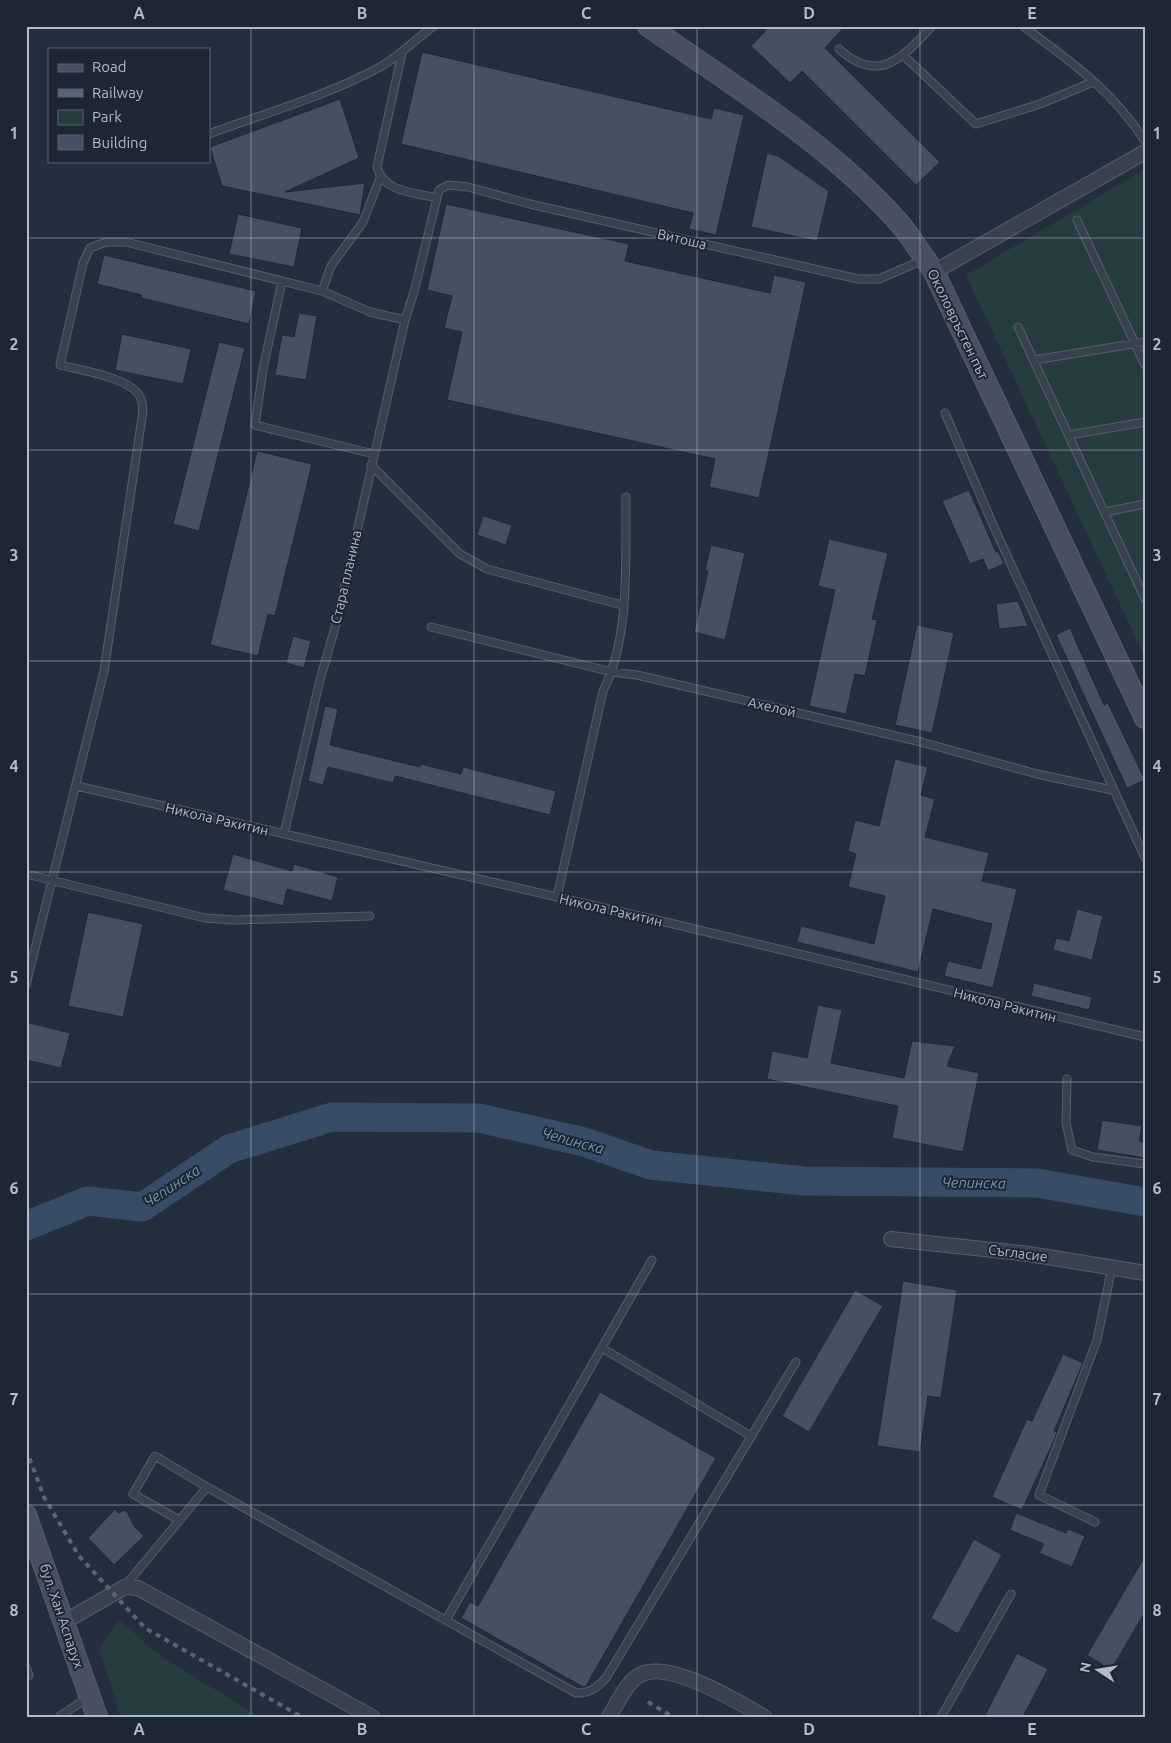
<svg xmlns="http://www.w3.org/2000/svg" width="1171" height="1743" font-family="Ubuntu,sans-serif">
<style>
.green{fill:#263c3f}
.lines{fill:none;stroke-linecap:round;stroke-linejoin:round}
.river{stroke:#394c67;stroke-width:29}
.building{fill:#455162;stroke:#1f2835}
.lane-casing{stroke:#565f6c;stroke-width:9}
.street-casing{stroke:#565f6c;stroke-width:16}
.secondary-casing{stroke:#565f6c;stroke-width:22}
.lane{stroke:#38414e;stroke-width:7}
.street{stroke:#38414e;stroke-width:14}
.secondary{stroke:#465061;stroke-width:20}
.rail{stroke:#5a6575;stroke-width:4;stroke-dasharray:5 5;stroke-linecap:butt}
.grid{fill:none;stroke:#b4bcc9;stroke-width:1;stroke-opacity:0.55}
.labels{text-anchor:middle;stroke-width:4;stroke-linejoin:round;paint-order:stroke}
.street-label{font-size:14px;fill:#b4bcc9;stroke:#1d2633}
.water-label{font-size:15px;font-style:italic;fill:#7c92b1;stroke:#1d2633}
.neatline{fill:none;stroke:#b4bcc9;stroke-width:2}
.grid-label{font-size:16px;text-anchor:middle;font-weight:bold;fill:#b4bcc9}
</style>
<rect width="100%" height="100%" fill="#242f3e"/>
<!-- green -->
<path class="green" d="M1145 169V658L966 275Z
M119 1620 163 1658 260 1717H121L99 1649Z"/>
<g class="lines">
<!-- river -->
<path class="river" d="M26 1226 88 1201 142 1207 229 1149 332 1117 479 1118 584 1142 651 1165 804 1181 1037 1183 1145 1202"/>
</g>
<!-- building -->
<path class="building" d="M770 26H845L825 48 940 162 916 185 802 71 790 83 751 46Z
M422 52 711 119 714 108 744 115 716 235 689 229 693 213 401 144Z
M340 99 359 158 285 192 365 183 360 215 222 186 210 147Z
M767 153 778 156 829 191 817 241 751 227Z
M446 204 629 244 625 261 770 293 774 275 806 282 759 498 709 487 715 459 447 400 462 332 444 328 452 296 427 290Z
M238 214 302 228 294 267 229 254Z
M104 255 256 291 249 324 141 298 142 295 97 284Z
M299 313 317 316 306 380 275 375 282 335 294 337Z
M122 334 191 349 183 384 115 370Z
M219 342 245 348 199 531 173 524Z
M257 451 312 464 275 616 268 614 258 656 210 645Z
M969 490 996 552 998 551 1004 564 988 571 983 559 970 564 942 501Z
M483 516 512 525 506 545 477 535Z
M829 539 888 553 872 619 877 620 865 676 855 674 846 714 809 706 835 590 818 586Z
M711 545 745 553 725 640 694 632 708 571 705 570Z
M1018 601 1028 626 999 629 996 604Z
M917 625 954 633 932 733 895 725Z
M1070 628 1104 705 1108 703 1145 780 1127 788 1056 635Z
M293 636 311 641 304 668 286 663Z
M325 706 338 709 330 745 420 767 421 764 461 774 463 767 556 791 550 815 395 776 393 783 328 767 323 785 308 781Z
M895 759 928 767 921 795 935 799 925 837 989 853 982 881 1017 889 993 988 944 976 948 961 981 969 992 924 933 909 918 972 797 942 801 926 874 944 885 896 848 887 856 854 848 851 855 820 879 826Z
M233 854 292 871 294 864 338 877 332 901 287 889 283 906 223 890Z
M1077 909 1103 916 1092 960 1053 950 1056 938 1069 941Z
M88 912 143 924 123 1017 68 1006Z
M1034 983 1092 997 1089 1010 1031 996Z
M818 1005 842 1010 831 1063 904 1078 912 1041 955 1046 947 1066 979 1073 963 1152 892 1138 898 1106 767 1079 772 1051 807 1058Z
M26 1022 70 1033 61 1068 26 1060Z
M1102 1120 1142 1126 1139 1141 1145 1142V1158L1097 1150Z
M903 1281 957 1290 941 1398 928 1396 920 1452 877 1446Z
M855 1290 883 1306 809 1432 782 1416Z
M1063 1354 1083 1363 1054 1431 1057 1432 1055 1438 1022 1510 992 1497 1027 1419 1032 1421Z
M600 1392 716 1458 586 1686 583 1687 461 1618 470 1602 478 1606Z
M115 1509 118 1513 126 1510 134 1526 144 1536 114 1565 88 1538Z
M1016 1513 1066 1533 1068 1529 1085 1536 1072 1567 1039 1553 1044 1544 1010 1530Z
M974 1539 1002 1555 958 1634 931 1618Z
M1145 1556V1612L1111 1670 1087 1655Z
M1017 1653 1048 1669 1023 1717H984Z"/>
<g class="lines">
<!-- lane casing -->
<g class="lane-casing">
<path id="lane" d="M1023 26C1070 61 1112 90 1145 141
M839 49C878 85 903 58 932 26
M402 53 377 167C384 193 414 192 437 198
M904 56 976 124 1040 104 1093 82
M209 134C263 114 329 95 380 67 400 56 415 39 434 26
M1077 220 1145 365
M282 281 263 369 255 425 374 454
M322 291 331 266 363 222 380 178
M1018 327 1145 599
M1034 360 1145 342
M945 413 994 527 1145 858
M1069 435 1145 422
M371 465 460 554 487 569 622 605
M1105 512 1145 504
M431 627 612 672 637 675 921 742 1037 774 1112 790
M77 786 678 925 1145 1037
M284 834 320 680 336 624 405 320 414 292 439 190 448 185 468 187 530 204 858 279H879L923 260
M26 874 205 918 234 920 370 916
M557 897 603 691C631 636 625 558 626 497
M26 985 104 671 143 411C142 407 143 402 141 399 134 378 80 370 60 365L83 263 90 248 106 242H126L322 291 370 312 405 320
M1067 1079 1066 1123 1072 1150 1093 1157 1145 1164
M602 1348 751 1436
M207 1487 576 1693C590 1693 597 1688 606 1678L796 1362
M1095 1522 1039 1495 1097 1340 1112 1267
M125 1586 207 1487 155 1456 133 1494 179 1520
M446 1620 652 1260
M26 1667 29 1675 26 1677
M59 1717 87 1698
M941 1717 1011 1594"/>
</g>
<!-- street casing -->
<g class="street-casing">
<path id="street" d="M934 272 1145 152
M891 1239 1029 1254 1145 1273
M64 1622 125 1587 138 1588 372 1717
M609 1717C617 1704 627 1680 642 1674 671 1661 739 1702 764 1717"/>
</g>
<!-- secondary casing -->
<g class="secondary-casing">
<path id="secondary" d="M648 26C735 87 830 144 901 225 913 240 923 256 934 272L1145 718
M26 1515 97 1717"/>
</g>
<!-- lane -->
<use href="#lane" class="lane"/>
<!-- street -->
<use href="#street" class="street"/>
<!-- secondary -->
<use href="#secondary" class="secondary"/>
<!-- rail -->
<path class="rail" d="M26 1449 44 1497 79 1556 145 1628 302 1717
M648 1702 673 1717"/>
</g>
<!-- grid -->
<path class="grid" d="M251 26V1717M474 26V1717M697 26V1717M920 26V1717M26 238H1145M26 450H1145M26 661H1145M26 872H1145M26 1082H1145M26 1294H1145M26 1505H1145"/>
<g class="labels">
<!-- street labels -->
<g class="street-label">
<text transform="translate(682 239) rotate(13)" y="5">Витоша</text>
<text transform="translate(958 324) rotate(64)" y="5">Околовръстен път</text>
<text transform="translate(346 577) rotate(-77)" y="5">Стара планина</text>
<text transform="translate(772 707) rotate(13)" y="5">Ахелой</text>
<text transform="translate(217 819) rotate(13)" y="5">Никола Ракитин</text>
<text transform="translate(611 910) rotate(13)" y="5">Никола Ракитин</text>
<text transform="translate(1005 1005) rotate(14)" y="5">Никола Ракитин</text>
<text transform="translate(1018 1253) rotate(7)" y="5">Съгласие</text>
<text transform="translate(62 1616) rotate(71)" y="5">бул. Хан Аспарух</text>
</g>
<!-- water labels -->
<g class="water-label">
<text transform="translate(573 1141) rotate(15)" y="5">Чепинска</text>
<text transform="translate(974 1183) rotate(1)" y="5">Чепинска</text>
<text transform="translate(172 1186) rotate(-33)" y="5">Чепинска</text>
</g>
</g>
<!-- border -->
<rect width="1171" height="1743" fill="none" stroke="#1d2633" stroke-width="55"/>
<!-- legend -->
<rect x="48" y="48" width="162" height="115" fill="#1d2633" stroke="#59626f"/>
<rect x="58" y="64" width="25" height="8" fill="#465061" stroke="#59626f"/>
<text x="92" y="72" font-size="15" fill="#b4bcc9">Road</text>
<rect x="58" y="89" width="25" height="8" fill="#5a6575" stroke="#59626f"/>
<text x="92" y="98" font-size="15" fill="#b4bcc9">Railway</text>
<rect x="58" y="110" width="25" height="15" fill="#263c3f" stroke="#59626f"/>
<text x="92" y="122" font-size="15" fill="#b4bcc9">Park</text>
<rect x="58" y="135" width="25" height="15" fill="#455162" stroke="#59626f"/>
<text x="92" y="148" font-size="15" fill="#b4bcc9">Building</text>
<!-- north arrow -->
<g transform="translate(1098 1670) rotate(282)" stroke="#1d2633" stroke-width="4" paint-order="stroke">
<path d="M0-4L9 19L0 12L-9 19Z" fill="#b4bcc9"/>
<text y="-8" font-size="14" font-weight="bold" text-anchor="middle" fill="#b4bcc9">N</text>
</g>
<rect x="28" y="28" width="1116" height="1688" class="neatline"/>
<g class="grid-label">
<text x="139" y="19">A</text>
<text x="362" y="19">B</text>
<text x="586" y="19">C</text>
<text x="809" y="19">D</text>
<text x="1032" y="19">E</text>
<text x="14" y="139">1</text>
<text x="1157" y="139">1</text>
<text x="14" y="350">2</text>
<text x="1157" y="350">2</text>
<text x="14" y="561">3</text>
<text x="1157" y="561">3</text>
<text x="14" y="772">4</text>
<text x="1157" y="772">4</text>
<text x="14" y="983">5</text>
<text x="1157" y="983">5</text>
<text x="14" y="1194">6</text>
<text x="1157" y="1194">6</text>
<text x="14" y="1405">7</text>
<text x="1157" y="1405">7</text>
<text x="14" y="1616">8</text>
<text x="1157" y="1616">8</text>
<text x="139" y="1735">A</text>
<text x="362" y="1735">B</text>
<text x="586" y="1735">C</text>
<text x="809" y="1735">D</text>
<text x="1032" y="1735">E</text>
</g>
</svg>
